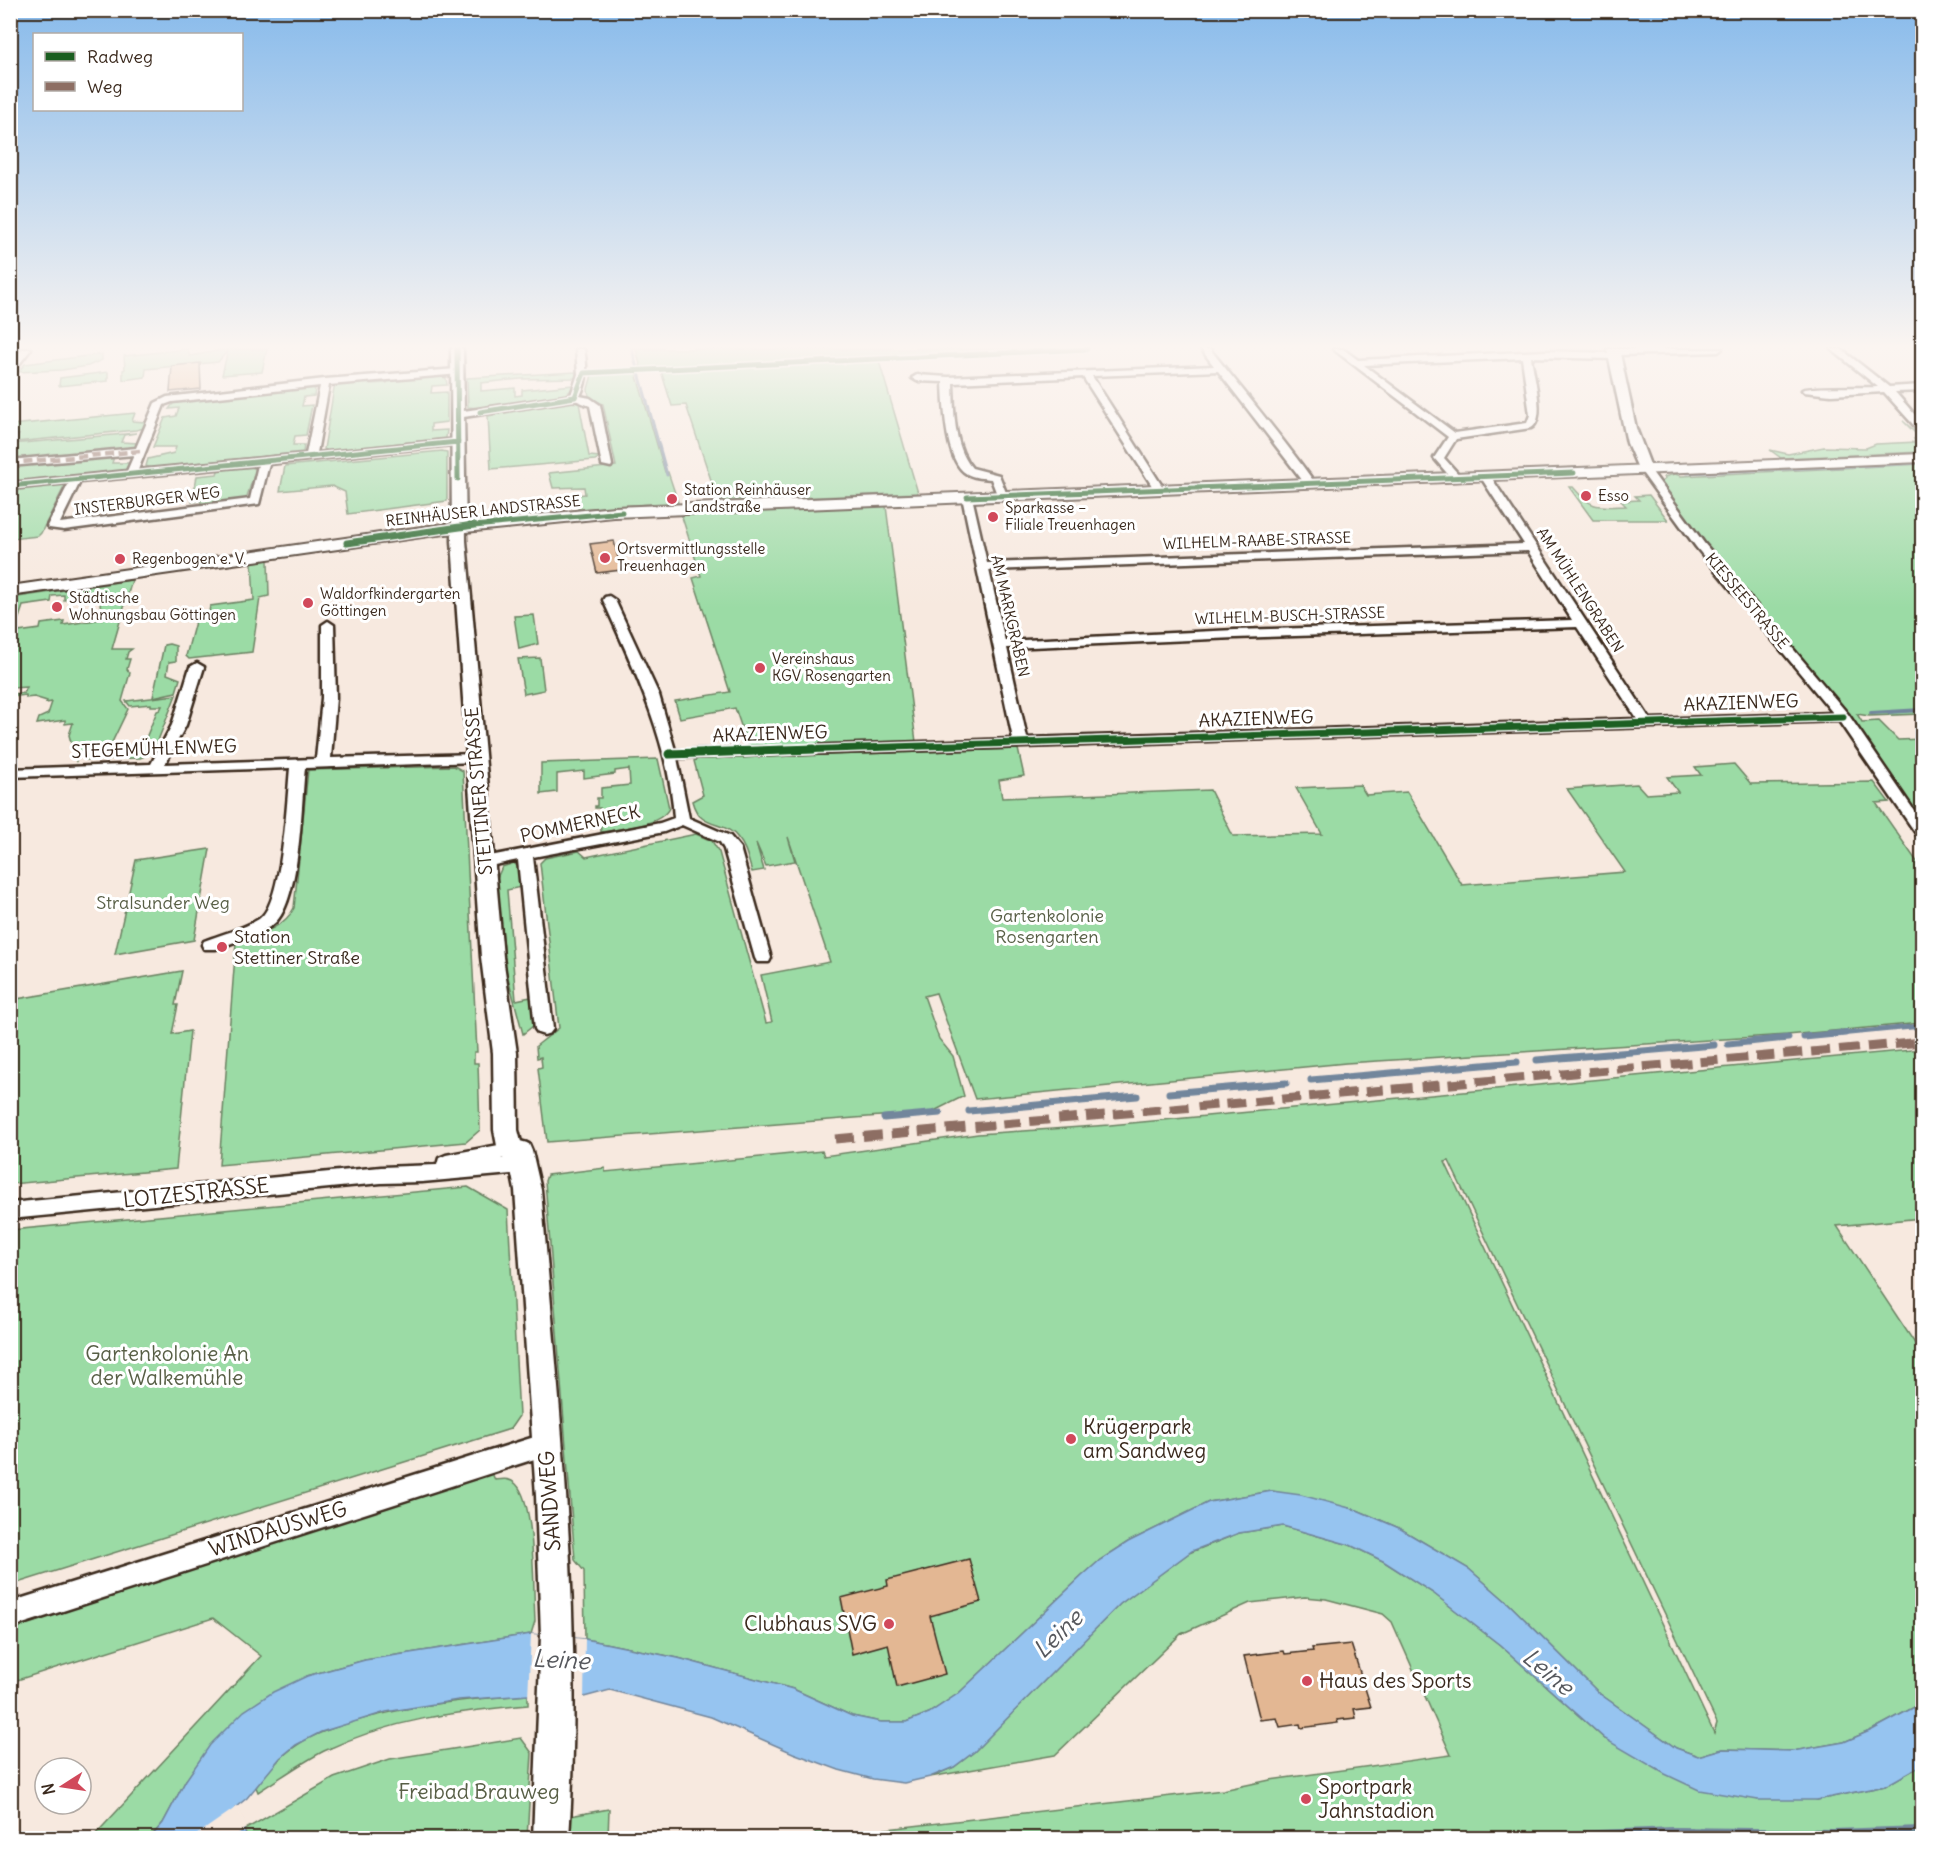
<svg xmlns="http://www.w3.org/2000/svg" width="1933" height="1849" font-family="Delius,sans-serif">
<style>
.green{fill:#9bdba5;stroke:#6b8262;stroke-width:1.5;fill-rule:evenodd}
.water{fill:#96c4f0;stroke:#72869c;stroke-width:1.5}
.pier{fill:#f7e9df}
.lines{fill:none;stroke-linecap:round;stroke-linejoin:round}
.stream-far4{stroke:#72869c;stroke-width:3}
.stream-far3{stroke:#72869c;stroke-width:4}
.stream-far2{stroke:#72869c;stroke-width:5}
.stream-far1{stroke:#72869c;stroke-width:7}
.stream{stroke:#72869c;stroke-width:8}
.building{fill:#e3b793;stroke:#3b2a1e;stroke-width:1.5}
.minor-casing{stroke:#3b2a1e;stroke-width:5}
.tertiary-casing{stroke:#3b2a1e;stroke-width:5}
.secondary-casing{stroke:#3b2a1e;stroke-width:4}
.minor{fill:#fff;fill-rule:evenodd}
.tertiary{fill:#fff;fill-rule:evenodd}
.secondary{fill:#fff;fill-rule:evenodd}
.quiet-far1{stroke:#8d6e63;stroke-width:4.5;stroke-dasharray:9 4.5;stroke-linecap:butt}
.quiet{stroke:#8d6e63;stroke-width:9;stroke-dasharray:19 9;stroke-linecap:butt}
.cycleway-far2-casing{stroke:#fff;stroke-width:8}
.cycleway-far1-casing{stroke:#fff;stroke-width:10}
.cycleway-casing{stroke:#fff;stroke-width:13}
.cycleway-far2{stroke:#1b5e20;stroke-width:5}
.cycleway-far1{stroke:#1b5e20;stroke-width:7}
.cycleway{stroke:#1b5e20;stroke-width:9}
.poi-dot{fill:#d1495b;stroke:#fff;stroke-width:2}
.labels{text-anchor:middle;stroke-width:6;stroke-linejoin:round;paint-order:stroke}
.far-poi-label{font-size:15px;fill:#3b2a1e;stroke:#fff;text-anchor:start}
.far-street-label{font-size:15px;fill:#3b2a1e;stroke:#fff}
.street-label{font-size:18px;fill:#3b2a1e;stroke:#fff}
.park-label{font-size:18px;fill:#585f46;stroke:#fff}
.poi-label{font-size:18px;fill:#3b2a1e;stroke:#fff;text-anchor:start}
.near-street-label{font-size:21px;fill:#3b2a1e;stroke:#fff}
.near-park-label{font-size:21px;fill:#585f46;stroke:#fff}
.near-poi-label{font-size:21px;fill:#3b2a1e;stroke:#fff;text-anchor:start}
.near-water-label{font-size:24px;font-style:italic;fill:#56585d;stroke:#fff}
</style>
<rect width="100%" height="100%" fill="#f7e9df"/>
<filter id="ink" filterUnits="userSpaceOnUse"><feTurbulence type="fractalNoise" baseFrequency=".0167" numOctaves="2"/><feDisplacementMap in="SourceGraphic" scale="12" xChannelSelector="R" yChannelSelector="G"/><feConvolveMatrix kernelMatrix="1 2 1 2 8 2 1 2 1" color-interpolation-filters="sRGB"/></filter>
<g filter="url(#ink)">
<!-- green -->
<path class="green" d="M187 349 190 356 229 349H267L262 372 222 375 228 350 218 362 146 369 145 377 123 380V370L125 369 124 356Z
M636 349H1041L641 368Z
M102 354V360L88 366 62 370 18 372 25 364Z
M879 361 918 493 718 501 686 405 672 406 661 371Z
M108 372V381L59 386 60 378Z
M576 372V378L520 379 481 383V391L515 388V396L522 395V390L574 385 570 391 561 397 488 409 468 407 467 378Z
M636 373 665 472H668L678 502 578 509 576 495 585 494 584 487 553 488 549 473 616 466 603 404 589 397 588 389 592 375Z
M437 376 446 378 447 385 432 386 431 393 447 392V422L431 424V431L447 430 446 438 328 451 324 449 334 388 337 385 370 381V384L387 383 388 380Z
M310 387 315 389 314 396 304 397 302 406 312 405 306 435 295 436 293 445H304L303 452 171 466 151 468 146 466 148 459 174 453 176 447H153L165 418 176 416 179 408 169 409 175 401Z
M568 402 579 403 589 456 601 457 595 460 491 469 488 416Z
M135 413 132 421 146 422 144 428 136 430 15 442 19 435 11 436V425Z
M1903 421 1922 437V452L1781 458 1770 450 1788 454 1824 447 1866 448 1876 444 1917 442 1914 439 1920 438Z
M136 433 124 435 121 442 138 443 133 449 11 462V444Z
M442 451 447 452V501L348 514 345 492 332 486 280 491 285 466Z
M91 457H114L112 463H130L124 472 11 483V464Z
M1922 464V714L1869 716 1857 714 1862 722 1879 721 1898 740 1922 739V824L1846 712 1702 543 1660 483 1665 479 1664 477 1675 474 1681 476Z
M246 465 256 469 246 499 200 507 201 501 192 502 197 476 217 474 219 468Z
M62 484 65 485 41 533 38 536 11 539V492L15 488Z
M1569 487H1573C1592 510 1598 507 1626 506L1621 501 1639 500 1635 496 1649 495 1668 520H1593Z
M886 506 916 742 748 746 735 708 680 718 675 701 730 692 693 578 701 576 681 514Z
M268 560 269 596 260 598 252 652 189 659 186 656 197 614 209 612 210 606 254 600 252 562Z
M132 580 112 649H132L128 652 126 659H130L127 669 130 673 122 701 128 709 104 759 87 760 90 750 79 752 76 761 69 735 73 723 65 724V720L37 724 39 718 48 714 52 702 46 703 47 701 34 697 26 698V695L11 697V694L24 693 27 687 11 688V633L40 629 41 624 64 621 63 625 102 619 106 610 100 605 102 596 64 600V595L52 596 51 602 23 606 19 618 11 620V598Z
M534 615 538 644 519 649 514 616Z
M169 644 176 646V661L169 662 167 674 180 679 176 692 153 697 164 645Z
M540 658 544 690 524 694 518 659Z
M176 695 153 753 140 758 109 759 114 753 141 750 157 711 160 710 162 706H151V704L130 706 126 701Z
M1018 749 1024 776 999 780 1002 798 1210 790 1233 836 1322 834 1296 788 1360 785 1366 795 1407 792 1462 885 1625 872 1567 789 1637 784 1646 794 1678 792 1667 777 1701 775 1695 767 1734 764 1751 784 1874 782 1889 802 1876 803 1922 869V1023L1787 1035 1346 1063 975 1099 936 993 924 996 939 1039 953 1056 964 1096 932 1112 547 1142 538 1068 542 1067 541 1057 537 1058 536 1046 559 1028 540 863 545 858 579 851 586 857 696 834 712 841 719 852 766 1023 772 1022 761 975 830 962 788 837 795 861 766 866 756 843 764 870 752 872C748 859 746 847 738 838 724 819 700 831 692 801L703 795 694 761 698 759Z
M658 759 669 808C661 826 619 829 601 832L600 808H595V806H597V798H601V788L630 785 629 769 615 771V774L584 778V771L557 774V792L541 794V763Z
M454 766 463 771 477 1052H474V1063H478L480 1130 466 1142 219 1165 236 942C256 935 284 929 294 908L308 770Z
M210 849 194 940 115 954 136 860Z
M514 863 519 868 521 887 507 890 516 1000 531 997 533 1026 523 1034 506 970 497 878 502 867Z
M182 971 175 1005H178L172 1034 190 1031 176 1169 11 1184V1000Z
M1922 1049V1218L1837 1226 1922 1354V1703L1872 1730 1844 1742 1793 1751 1722 1749 1698 1756 1676 1748 1600 1694 1508 1603 1469 1569 1399 1528 1357 1510 1272 1491 1209 1502 1128 1542 1100 1560 1082 1576 959 1693 929 1713 906 1722H881L852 1716 793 1689 678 1658 585 1639 584 1571 575 1560 545 1181 547 1175 605 1168V1172L822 1151 824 1156 978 1134 1110 1125ZM1449 1161 1717 1723 1714 1733 1445 1162Z
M468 1187 508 1210 519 1416 510 1429 11 1585V1230Z
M492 1473 495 1480C504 1479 510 1478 516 1484 536 1504 533 1591 535 1621L531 1634 365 1660 307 1676 186 1780 163 1823 150 1838H92L261 1656 213 1618 11 1682 10 1626Z
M1283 1526 1350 1545 1383 1561 1433 1593 1500 1645 1605 1739 1817 1800 1885 1786 1922 1765V1838H816L815 1832H861L1223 1790 1270 1780 1451 1755 1392 1622 1383 1614 1326 1599 1305 1597 1250 1603 1181 1634 1055 1755 930 1777 954 1767 974 1752 1120 1604 1189 1553 1239 1533Z
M528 1695V1705C455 1712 391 1719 324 1751 301 1763 279 1779 258 1792L256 1787C268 1771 280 1756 297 1745 314 1734 333 1728 352 1722 410 1705 468 1699 528 1695Z
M521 1738 532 1753 527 1838H247L244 1830 334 1778 390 1759Z
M609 1809 608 1838H564L565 1817Z"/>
<!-- water -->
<path class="water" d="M1272 1491 1301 1495 1357 1510 1399 1528 1469 1569 1508 1603 1600 1694 1676 1748 1698 1756 1722 1749 1793 1751 1844 1742 1872 1730 1922 1703V1765L1885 1786 1817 1800H1758L1699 1790 1665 1774 1605 1739 1500 1645 1433 1593 1383 1561 1350 1545 1283 1526 1239 1533 1192 1551 1120 1604 974 1752 954 1767 930 1777 904 1783 873 1779 839 1770 793 1753 711 1717 610 1690 584 1697 528 1695 458 1700 386 1712 321 1732 296 1745 280 1758 247 1798 236 1807 247 1838H150L163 1823 186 1780 210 1745 244 1711 273 1692 307 1676 365 1660 531 1634 585 1639 678 1658 793 1689 852 1716 881 1722H906L929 1713 959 1693 1082 1576 1100 1560 1128 1542 1209 1502Z"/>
<!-- pier -->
<path class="pier" d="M531 1634 585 1639 584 1700 528 1698Z
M238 1806 246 1828 232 1838H192Z"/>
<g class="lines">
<!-- stream-far4 -->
<path class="stream-far4" d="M756 363 802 361
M643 369 744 364
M616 370 637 369 632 349
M639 373 667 475
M1686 473 1922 463"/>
<!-- stream-far3 -->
<path class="stream-far3" d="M1871 713 1922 710"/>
<!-- stream-far2 -->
<path class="stream-far2" d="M1829 1035 1922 1026"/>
<!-- stream-far1 -->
<path class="stream-far1" d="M1804 1037 1845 1033
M1728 1044 1788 1038
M1537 1060 1714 1045
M1311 1080 1517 1062
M1169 1093 1286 1083
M969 1111 1137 1096
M884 1118 940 1113"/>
<!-- stream -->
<path class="stream" d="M1547 1836 1674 1831 1832 1833 1922 1830"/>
</g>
<!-- building -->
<path class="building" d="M200 363 201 389 170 392 172 366Z
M614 541 621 570 597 573 590 544Z
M969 1559 981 1602 930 1616 945 1674 897 1687 888 1644 852 1654 841 1598 888 1586 887 1580Z
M1351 1644 1371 1707 1354 1709 1356 1718 1337 1720 1338 1723 1301 1728 1300 1724 1280 1727 1277 1718 1260 1720 1244 1656 1284 1651 1285 1654 1313 1651 1312 1648Z"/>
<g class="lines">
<!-- minor casing -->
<g class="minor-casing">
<path id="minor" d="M22 349H31L10 376V366Z
M576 349H584C587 366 588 380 580 396L590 398 600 405 612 465 611 467 602 465 590 406 575 400 457 418 452 415 457 412 571 395 578 374Z
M1201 349H1210C1245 393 1282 437 1315 483L1314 485H1306L1218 371 1092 376 1164 489 1159 492 1154 489 1083 377 953 383C954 409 953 446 972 468L999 475 1007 495 1006 497H998L991 479C983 478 974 478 967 474 945 462 944 405 943 382L917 381 912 378 917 375 948 377 1214 366Z
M1333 349H1343L1358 360 1545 351 1610 353 1614 349H1722L1718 352 1618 355V358L1615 359 1531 357C1533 373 1547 420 1531 428L1456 439 1444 458 1461 477 1456 480 1452 479 1434 458 1448 437ZM1522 358 1530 415 1527 423 1455 433 1364 365Z
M1831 349H1841L1889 387 1922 385V391L1895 392 1922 423V432L1919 431 1884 392 1831 395 1804 392 1802 390C1808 386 1865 388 1878 387Z
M457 369 460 370V374L329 385 317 453 458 439 462 440V444L269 464 259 504 64 530 49 528 47 526 69 483 10 489V483L127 471 134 455 10 466V460L136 448 155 403 167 397 325 379ZM320 386 306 454 138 470 164 405 172 402ZM258 465 250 499 60 523 80 482Z
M1645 467 1649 468 1704 543 1848 714 1922 822V836L1917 835 1839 721 677 758 689 818 730 836 740 848 771 958 769 962H757L755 958 724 849 720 842 682 825 664 832 533 857 553 1029 550 1033 544 1035 538 1033 535 1029 518 860 485 867 477 862 485 857 660 823 674 818C670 744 633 666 603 600L605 597 609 596 615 600 659 695 675 750 1013 739 962 497 963 495 967 494 972 497 987 563 1524 544 1480 476 1485 473 1489 474 1650 719 1833 713 1696 547 1640 470ZM1528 551 1572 620 1235 630 1005 641 989 570ZM1577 627 1637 719 1027 738 1007 648 1235 638Z
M328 621 334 625 336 698 331 758 477 754 484 758 477 762 305 768C301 802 301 908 271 926 255 936 233 942 216 949H204L202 945 204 941C222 934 243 929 259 919 283 904 287 798 290 768L10 777V769L151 764 172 725 190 667 197 663 204 667 186 725 165 764 316 759 322 698V625Z
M520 1141 527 1143 530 1148 527 1153 501 1159 522 1157 529 1160 532 1165 529 1170 522 1173 422 1182 381 1183 10 1219V1203L381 1167 437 1165 439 1158 446 1155Z
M547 1433 555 1436 559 1444 555 1452 547 1455 10 1628V1602Z"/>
</g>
<!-- tertiary casing -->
<g class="tertiary-casing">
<path id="tertiary" d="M451 349H463L466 541 503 957 517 1053 518 1130 521 1142 529 1144 532 1151 541 1190C559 1406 584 1622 569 1838H533L541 1636 536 1496 515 1190 511 1170 498 1151 494 1130 493 1053 481 957 452 541Z
M1607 349H1619L1636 428 1652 470 1650 473H1640L1627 443Z"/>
</g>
<!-- secondary casing -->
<g class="secondary-casing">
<path id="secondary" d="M1922 454V462L614 517 436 535 10 596V586L436 525 614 507Z"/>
</g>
<!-- minor -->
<use href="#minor" class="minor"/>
<!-- tertiary -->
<use href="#tertiary" class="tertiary"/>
<!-- secondary -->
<use href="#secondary" class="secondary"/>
<!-- quiet-far1 -->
<path class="quiet-far1" d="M10 463 141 451"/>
<!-- quiet -->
<path class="quiet" d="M835 1139 1922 1042"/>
<!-- cycleway-far2 casing -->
<g class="cycleway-far2-casing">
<path id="cycleway-far2" d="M457 349 458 479
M480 412 575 397 584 373 1087 349
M10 486 458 442
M967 497 1574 473
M463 527 622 512"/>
</g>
<!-- cycleway-far1 casing -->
<g class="cycleway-far1-casing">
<path id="cycleway-far1" d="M347 543 474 525
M767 751 1843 717"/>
</g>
<!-- cycleway casing -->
<g class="cycleway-casing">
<path id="cycleway" d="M669 754 814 749"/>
</g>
<!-- cycleway-far2 -->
<use href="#cycleway-far2" class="cycleway-far2"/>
<!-- cycleway-far1 -->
<use href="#cycleway-far1" class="cycleway-far1"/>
<!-- cycleway -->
<use href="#cycleway" class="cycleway"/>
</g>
</g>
<!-- sky -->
<linearGradient id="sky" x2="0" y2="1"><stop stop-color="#87baeb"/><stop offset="0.57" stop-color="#fbf5f1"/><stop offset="1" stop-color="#fbf5f1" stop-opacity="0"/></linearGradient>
<rect width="1933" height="608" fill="url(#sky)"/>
<!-- markers -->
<g class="poi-dot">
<circle cx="1586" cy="496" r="6"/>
<circle cx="672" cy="499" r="6"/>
<circle cx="993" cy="517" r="6"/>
<circle cx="605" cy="558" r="6"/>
<circle cx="120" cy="559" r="6"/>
<circle cx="308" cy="603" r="6"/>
<circle cx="57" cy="607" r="6"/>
<circle cx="760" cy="668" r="6"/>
<circle cx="222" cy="947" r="6"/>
<circle cx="1071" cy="1439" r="6"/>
<circle cx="889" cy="1624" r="6"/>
<circle cx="1307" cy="1681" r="6"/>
<circle cx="1306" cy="1799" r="6"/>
</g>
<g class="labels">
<!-- far-poi labels -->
<g class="far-poi-label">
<text x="684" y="495">Station Reinhäuser<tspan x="684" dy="17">Landstraße</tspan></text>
<text x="1598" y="501">Esso</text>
<text x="1005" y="513">Sparkasse –<tspan x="1005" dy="17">Filiale Treuenhagen</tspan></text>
<text x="617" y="554">Ortsvermittlungsstelle<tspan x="617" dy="17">Treuenhagen</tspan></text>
<text x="132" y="564">Regenbogen e. V.</text>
<text x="320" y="599">Waldorfkindergarten<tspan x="320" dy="17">Göttingen</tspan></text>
<text x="69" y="603">Städtische<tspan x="69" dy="17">Wohnungsbau Göttingen</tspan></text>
<text x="772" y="664">Vereinshaus<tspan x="772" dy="17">KGV Rosengarten</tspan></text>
</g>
<!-- far-street labels -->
<g class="far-street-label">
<text transform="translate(147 501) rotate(-7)" y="5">INSTERBURGER WEG</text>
<text transform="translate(483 511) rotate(-6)" y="5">REINHÄUSER LANDSTRASSE</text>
<text transform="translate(1257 541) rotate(-2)" y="5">WILHELM-RAABE-STRASSE</text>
<text transform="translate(1580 590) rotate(57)" y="5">AM MÜHLENGRABEN</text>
<text transform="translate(1747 601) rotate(50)" y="5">KIESSEESTRASSE</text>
<text transform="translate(1010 616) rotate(77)" y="5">AM MARKGRABEN</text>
<text transform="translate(1290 616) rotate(-2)" y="5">WILHELM-BUSCH-STRASSE</text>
</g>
<!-- street labels -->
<g class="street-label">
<text transform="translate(1741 703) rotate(-2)" y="6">AKAZIENWEG</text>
<text transform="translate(1256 719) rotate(-2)" y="6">AKAZIENWEG</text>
<text transform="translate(770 734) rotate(-2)" y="6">AKAZIENWEG</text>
<text transform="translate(154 749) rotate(-2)" y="6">STEGEMÜHLENWEG</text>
<text transform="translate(479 791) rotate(-95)" y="6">STETTINER STRASSE</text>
<text transform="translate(580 824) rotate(-12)" y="6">POMMERNECK</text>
</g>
<!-- park labels -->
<g class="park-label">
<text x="163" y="909">Stralsunder Weg</text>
<text x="1047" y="922">Gartenkolonie<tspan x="1047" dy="21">Rosengarten</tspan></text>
</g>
<!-- poi labels -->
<g class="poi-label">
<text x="234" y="943">Station<tspan x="234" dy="21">Stettiner Straße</tspan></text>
</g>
<!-- near-street labels -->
<g class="near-street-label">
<text transform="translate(196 1193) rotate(-6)" y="7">LOTZESTRASSE</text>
<text transform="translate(550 1501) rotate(-94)" y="7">SANDWEG</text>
<text transform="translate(278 1529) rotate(-17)" y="7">WINDAUSWEG</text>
</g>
<!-- near-park labels -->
<g class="near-park-label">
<text x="167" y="1361">Gartenkolonie An<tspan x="167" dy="24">der Walkemühle</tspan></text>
<text x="479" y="1799">Freibad Brauweg</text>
</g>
<!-- near-poi labels -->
<g class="near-poi-label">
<text x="1083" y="1434">Krügerpark<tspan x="1083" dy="24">am Sandweg</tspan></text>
<text x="877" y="1631" text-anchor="end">Clubhaus SVG</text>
<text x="1319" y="1688">Haus des Sports</text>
<text x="1318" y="1794">Sportpark<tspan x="1318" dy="24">Jahnstadion</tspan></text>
</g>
<!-- near-water labels -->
<g class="near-water-label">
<text transform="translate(1058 1634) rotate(-44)" y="8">Leine</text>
<text transform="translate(561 1660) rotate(3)" y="8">Leine</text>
<text transform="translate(1548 1672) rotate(40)" y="8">Leine</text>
</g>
</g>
<!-- margin -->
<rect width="1933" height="1849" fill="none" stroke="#fff" stroke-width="36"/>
<rect x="18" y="18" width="1897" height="1813" fill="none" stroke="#3b2a1e" stroke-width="2" filter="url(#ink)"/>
<!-- legend -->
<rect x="33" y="33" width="210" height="78" fill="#ffffff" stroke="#b1aaa5" stroke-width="1.5"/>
<rect x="45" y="52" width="30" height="9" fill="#1b5e20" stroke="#b1aaa5" stroke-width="1.5"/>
<text x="87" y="63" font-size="18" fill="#3b2a1e">Radweg</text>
<rect x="45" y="82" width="30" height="9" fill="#8d6e63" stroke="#b1aaa5" stroke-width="1.5"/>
<text x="87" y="93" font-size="18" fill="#3b2a1e">Weg</text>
<!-- north arrow -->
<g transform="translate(63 1786) rotate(258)"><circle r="28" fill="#ffffff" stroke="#b1aaa5" stroke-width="1.5"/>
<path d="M0-4.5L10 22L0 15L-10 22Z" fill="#d1495b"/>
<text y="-9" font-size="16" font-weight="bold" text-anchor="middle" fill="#3b2a1e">N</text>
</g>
</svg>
